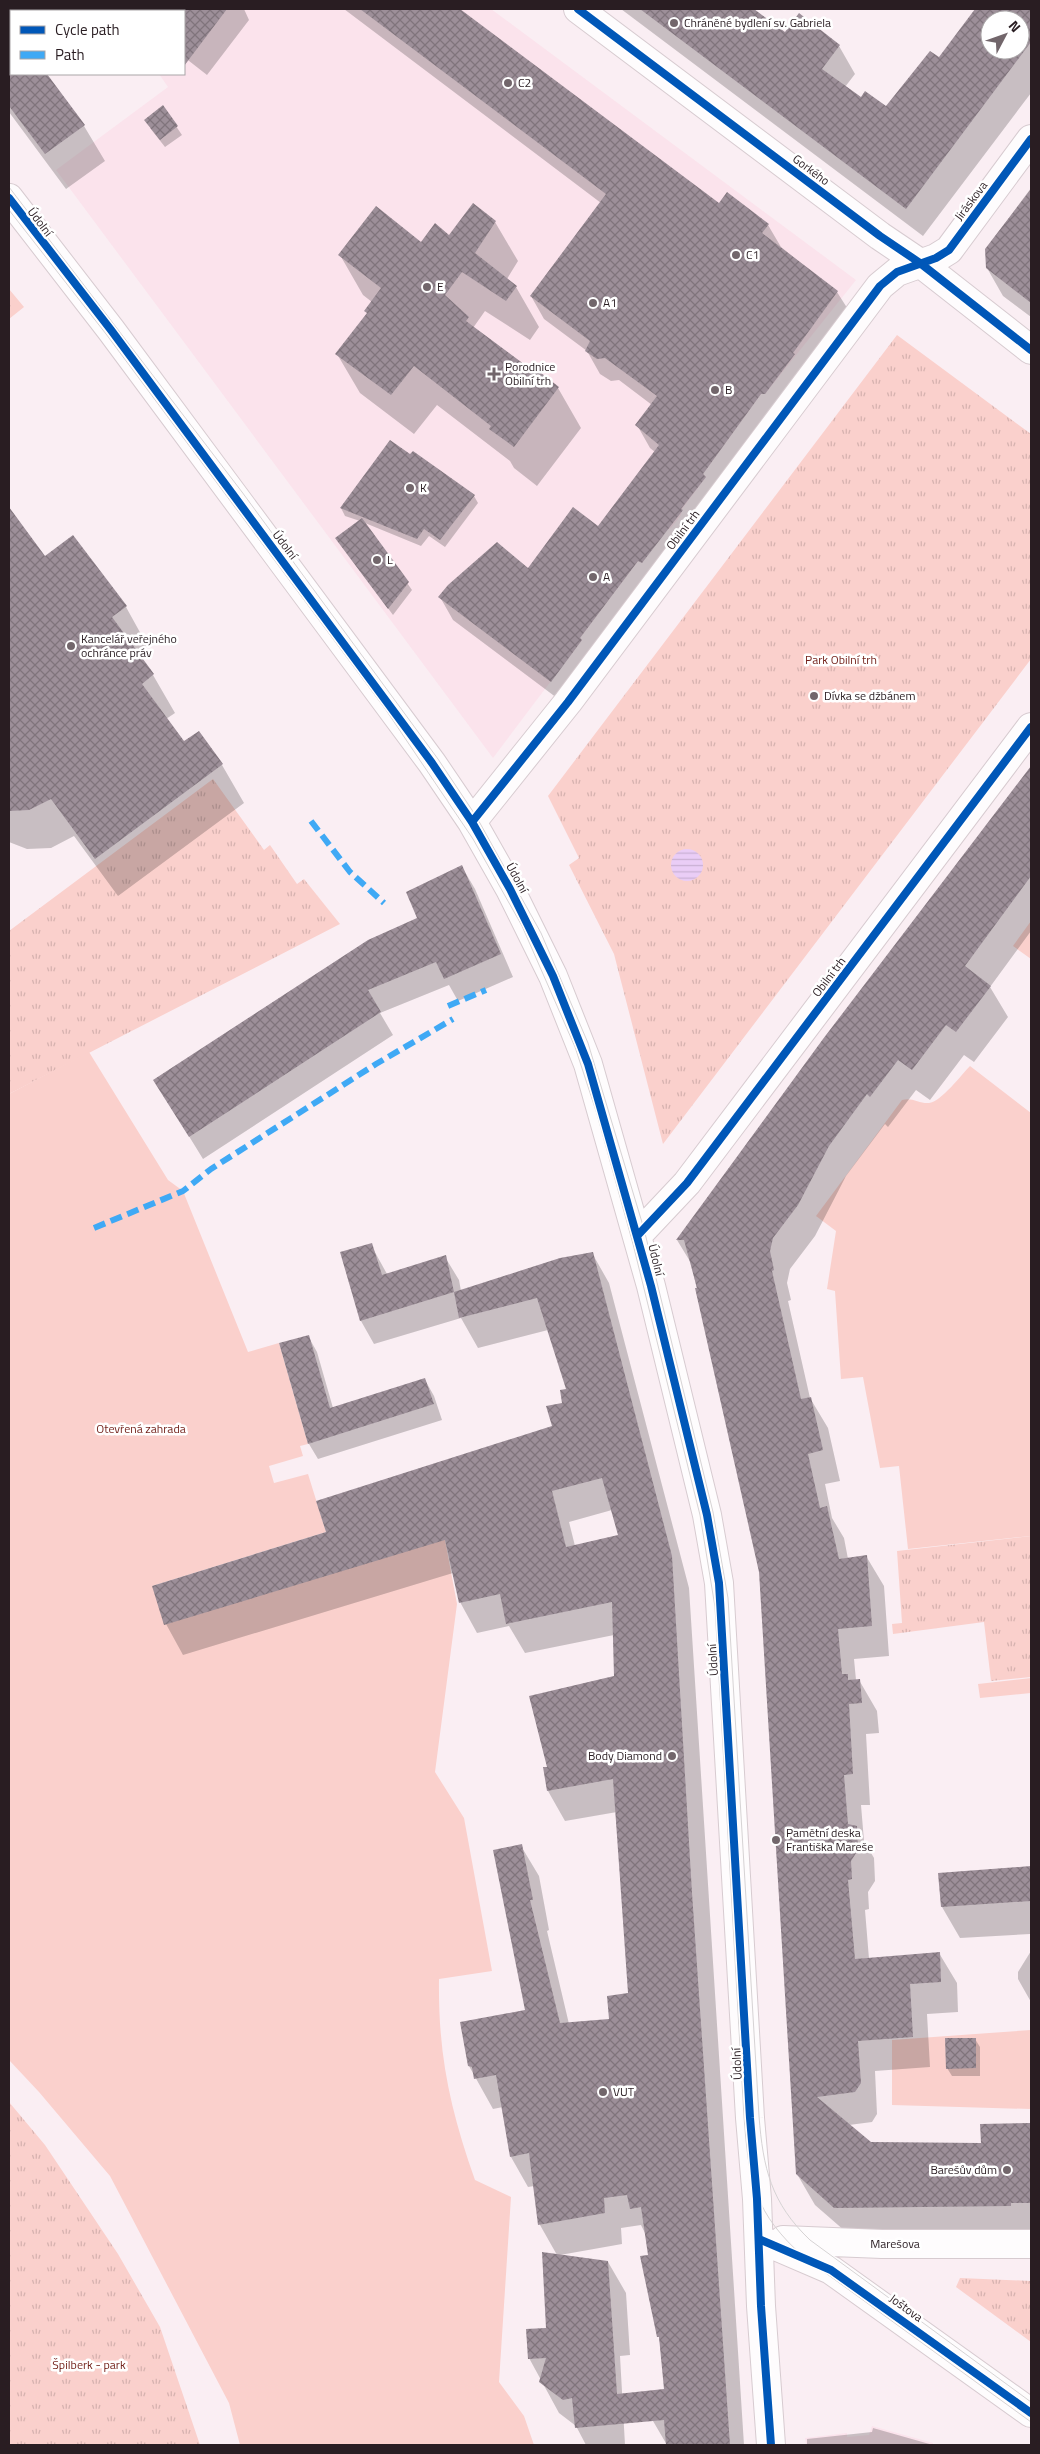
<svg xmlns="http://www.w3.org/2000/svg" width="1040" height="2454" font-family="'Titillium Web',sans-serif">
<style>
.built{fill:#fbe3ec}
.grass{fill:url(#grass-tufts)}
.garden{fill:#fad0cc}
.water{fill:url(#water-rules)}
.shadow{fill:#0003;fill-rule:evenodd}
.building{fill:url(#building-cross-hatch);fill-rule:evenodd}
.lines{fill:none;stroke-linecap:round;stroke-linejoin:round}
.minor-casing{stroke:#d7cbd0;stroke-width:30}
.minor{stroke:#fefcfd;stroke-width:28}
.tram{stroke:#d6d3d4;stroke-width:1}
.quiet{stroke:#3fa9f5;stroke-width:6;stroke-dasharray:12 6;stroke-linecap:butt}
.cycleway-casing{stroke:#fff;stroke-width:11}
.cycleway{stroke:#0057b8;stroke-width:8}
.poi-dot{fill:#72666b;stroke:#fff;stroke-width:2}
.labels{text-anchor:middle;stroke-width:5;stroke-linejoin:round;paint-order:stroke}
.poi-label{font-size:12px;fill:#291d22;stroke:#fff;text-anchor:start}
.street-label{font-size:12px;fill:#291d22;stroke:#fff}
.park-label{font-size:12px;fill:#711f18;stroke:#fff}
</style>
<defs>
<pattern id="grass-tufts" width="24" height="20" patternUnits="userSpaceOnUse" patternTransform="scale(1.25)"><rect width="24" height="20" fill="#fad0cc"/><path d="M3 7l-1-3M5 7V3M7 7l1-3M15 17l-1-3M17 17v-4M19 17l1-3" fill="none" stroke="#d6b2af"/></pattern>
<pattern id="water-rules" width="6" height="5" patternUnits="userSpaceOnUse" patternTransform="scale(1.25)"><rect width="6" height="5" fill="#eacdf6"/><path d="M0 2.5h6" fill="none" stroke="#c9b0d3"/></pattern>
<pattern id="building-cross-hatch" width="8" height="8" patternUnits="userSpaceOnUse" patternTransform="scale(1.25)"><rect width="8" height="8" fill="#9d8f99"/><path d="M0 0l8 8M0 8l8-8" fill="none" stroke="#80747c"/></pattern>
</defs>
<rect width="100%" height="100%" fill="#faeef3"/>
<!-- built -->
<path class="built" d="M110 9H491L856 280 765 394H761L703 474 706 477 682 509 681 515 671 528 666 530 642 563 638 561 580 638 582 640 493 758 56 170 168 87 159 74H184V11H112Z
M872 2426 933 2443V2445H806L805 2438 847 2433V2437L869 2435Z"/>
<!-- grass -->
<path class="grass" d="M9 289 24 307 9 319Z
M897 335 1031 434V659L663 1144 614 954 569 865 579 858 548 796Z
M213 779 264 850 270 845 297 884 304 879 340 924 9 1094V931Z
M1031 1536V1677L991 1681 984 1622 893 1634 892 1624 902 1623 897 1551Z
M9 2102 45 2145 118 2254 160 2327 200 2445H9Z
M960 2278 1031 2281V2342L956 2287Z"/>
<!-- garden -->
<path class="garden" d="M1031 921V959L1013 946Z
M89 1052 168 1180 183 1191 248 1352 279 1343 308 1444 300 1446 303 1456 269 1466 274 1483 308 1474 326 1532 152 1586 445 1540 457 1604 435 1772 464 1818 492 1971 439 1979C438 2055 450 2109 475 2180L511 2197 499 2382 524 2416 534 2445H240L229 2403 110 2176 39 2092 9 2060V1094Z
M970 1066 1031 1113V1536L908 1549 899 1466 880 1468 863 1377 841 1379 835 1291 827 1289 836 1231 816 1216 902 1100C912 1097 920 1104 929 1103 941 1102 962 1074 970 1066Z
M1031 1678V1693L980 1698 978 1684Z
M1031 2030V2109L892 2105V2040Z"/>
<!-- water -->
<path class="water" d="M671 865a16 16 0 1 1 32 0a16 16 0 1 1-32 0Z"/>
<!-- shadow -->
<path class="shadow" d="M9 9H54L55 11H11V74H45L84 126 105 161 66 189 9 112Z
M110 9H244L249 20 207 75 184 57V11H112Z
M344 9H458L719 205 768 225 781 247 837 292 851 314 565 704 453 620 440 597 528 570 599 527 655 452 650 448 637 425 652 405 619 380 611 381 600 374 587 351 544 319 531 296 601 203Z
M621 9H751L785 34 839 46 855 74 845 87 861 99 886 108 939 59 977 9H1031V93L923 236ZM990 20H1020V50H990Z
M163 107 182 135 165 147 150 128Z
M1031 188V317L1003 296 987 268 986 249Z
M495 222 518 261 507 279 516 287 539 327 530 340 485 311 473 328 558 388 581 428 537 486 514 468 510 461 437 405 414 434 360 393 337 354 368 314 372 302 363 295 340 255 422 243Z
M410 456 474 496 478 503 445 547 429 536 421 546 365 523 412 590 393 615 336 538 360 521 345 516 341 508Z
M9 509 45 558 126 607 147 645 137 653 153 675 175 713 166 719 184 743 222 765 244 803 118 896 74 836 51 848 27 849 9 842Z
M1031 767V931L990 987 1008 1017 974 1062 964 1055 930 1100 916 1090 888 1127 885 1124 846 1176 815 1236 790 1269 787 1283 791 1300 788 1301 810 1398 828 1428 840 1481 825 1484 832 1518 844 1538 848 1559 866 1556 884 1586 889 1656 854 1659 856 1680H859L877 1711 879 1733 866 1734 870 1805H861L864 1841 874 1858 875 1881 868 1892 869 1909 865 1910 869 1959 939 1953 957 1983 958 2012 927 2014 930 2067 875 2071 877 2114 872 2122 849 2125 871 2143 982 2145V2125L1031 2124V2233L853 2238 815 2205 797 2174 760 1572 691 1263 677 1240 824 1040Z
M462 867 475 889 513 977 458 1001 449 985 380 1013 393 1035 203 1159 168 1102 419 918Z
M371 1245 387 1274 445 1257 459 1280 461 1291 592 1253 609 1283 689 1588 744 2445H667L653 2421 666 2390 646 2235 641 2225 621 2228 622 2244 560 2255 608 2262 626 2293 630 2355 620 2356 625 2445H586L576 2426 559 2413 529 2358 547 2329 557 2255 540 2225 534 2186 528 2187 511 2157 503 2107 493 2109 469 2066 527 2011 521 1846 539 1876 549 1930 547 1931 569 2024 611 2020 629 1994 617 1812 565 1821 548 1791V1767L616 1677 614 1635 525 1653 509 1626 477 1633 460 1602 453 1573 183 1655 166 1624 328 1532 553 1427 568 1390 548 1330 478 1348 461 1318 374 1344 361 1321 342 1253ZM612 1510 619 1536 575 1546 569 1522Z
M308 1336 317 1352 333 1408 425 1380 434 1396 442 1420 318 1459 309 1444 281 1344Z
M1031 1867V1944L1030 1934 960 1938 942 1907 939 1874Z
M1031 1951V2002L1018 1979V1972Z
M975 2039 980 2047V2076H952L947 2068Z
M873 2428 933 2445H807V2439L872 2432Z"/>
<!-- building -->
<path class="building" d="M184 9H227L184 66Z
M360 9H460L719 203 727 192 769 224 762 233 838 291 793 353 795 354 765 394H761L703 474 706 477 681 509 683 510 642 563 638 561 580 638 582 640 551 682 438 597 448 585 497 542 528 568 573 507 598 526 659 445 635 425 657 396 605 358 597 359 585 351 590 341 530 296 606 194Z
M640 9H754L785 32 799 13 840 45 822 69 861 97 865 91 886 106 930 51 939 57 975 9H1031V42L906 209ZM990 20H1020V50H990Z
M9 74H47L85 125 45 154 9 106Z
M163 105 178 126 160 140 144 120Z
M1031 189V303L986 268 985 249Z
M473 203 496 221 475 253 517 286 506 301 462 272 445 295 469 317 466 321 533 371 536 369 559 387 514 447 489 429 491 426 414 366 391 395 335 354 367 313 364 311 381 288 338 255 376 206 421 242 435 223 449 235Z
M390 440 410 454 413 451 475 495 440 540 424 529 417 539 340 508Z
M9 507 45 556 73 535 127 606 112 617 154 674 142 684 184 741 199 731 223 764 95 859 51 799 29 810 9 811Z
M362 518 409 582 388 609 335 538Z
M1031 766V876L965 966 991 986 956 1032 946 1025 912 1070 898 1060 870 1097 867 1094 829 1146 798 1205 773 1238 770 1251 774 1270 772 1271 801 1399 811 1397 823 1450 808 1454 820 1508 827 1506 839 1559 867 1555 872 1626 838 1629 842 1674H848V1680L860 1679 862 1703 849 1704 853 1774 844 1775 848 1824 857 1826 858 1850 851 1861 852 1879 848 1880 855 1959 940 1952 941 1982 910 1984 913 2037 858 2041 861 2083 855 2092 817 2097 871 2142 981 2143 980 2124 1031 2123V2203H1011V2206L834 2208 796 2174 759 1572 695 1288H697L684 1240H676L823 1039Z
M462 865 501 954 444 979 436 962 368 990 381 1012 189 1137 153 1080 368 940 417 918 406 892Z
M372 1243 382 1275 446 1255 454 1292 360 1321 340 1252Z
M593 1252 672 1556 692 1893 730 2445H666L664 2420 575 2428 572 2398 563 2400 539 2382 546 2358 528 2359 526 2329 546 2328 542 2252 608 2261 617 2394 664 2389 659 2337H657L640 2256 648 2255 641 2207 630 2209 627 2195 604 2198 605 2213 538 2225 529 2153 510 2157 496 2075 474 2079 472 2067 468 2066 460 2022 525 2010 493 1850 522 1844 533 1900H530L560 2023 609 2019 607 1996 628 1993 613 1779 547 1791 543 1767H547L529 1696 614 1676 612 1602 506 1624 500 1594 459 1603 445 1540 164 1625 152 1586 326 1532 316 1501 552 1426 546 1406 562 1403 560 1390 566 1389 537 1298 459 1318 454 1292 560 1258ZM602 1478 618 1535 566 1547 552 1491Z
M309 1335 330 1408 425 1378 434 1404 308 1444 279 1343Z
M1031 1866V1901L941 1907 938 1873Z
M945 2038H976V2068L946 2069Z"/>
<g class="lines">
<!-- minor casing -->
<g class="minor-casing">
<path id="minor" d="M578 9 880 236 920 263 1031 350
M9 198 111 330 432 763 472 822 510 889 553 976 588 1064 651 1286 707 1515 719 1583 750 2118 757 2199 761 2306 771 2445
M472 822 568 702 880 286 897 272 936 258 949 250 1031 139
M638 1235 687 1183 1031 727
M759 2239 831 2270 1031 2413
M783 2240 882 2244H1031"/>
</g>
<!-- minor -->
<use href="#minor" class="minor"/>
<!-- tram -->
<path class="tram" d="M9 187 242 492 438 759 476 816 541 933 588 1043 644 1229 713 1512 728 1598 759 2116C763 2168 771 2203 810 2240L1031 2402
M9 210 106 334 386 710 473 839 522 926 575 1047 597 1114 633 1244 689 1471 700 1515 715 1607 744 2117C749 2182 754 2213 805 2258L1031 2422"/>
<!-- quiet -->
<path class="quiet" d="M311 821 350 872 384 903
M448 1006 486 990
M94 1228 183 1191 211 1169 376 1064 453 1019"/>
<!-- cycleway casing -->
<g class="cycleway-casing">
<path id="cycleway" d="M578 9 880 236 920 263 1031 350
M9 198 111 330 432 763 472 822 510 889 553 976 588 1064 651 1286 707 1515 719 1583 750 2118 757 2199 761 2306 771 2445
M472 822 568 702 880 286 897 272 936 258 949 250 1031 139
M638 1235 687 1183 1031 727
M759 2239 831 2270 1031 2413"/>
</g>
<!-- cycleway -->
<use href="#cycleway" class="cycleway"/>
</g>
<!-- markers -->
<g class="poi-dot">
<circle cx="674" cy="23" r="5"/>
<circle cx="508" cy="83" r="5"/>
<circle cx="736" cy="255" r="5"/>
<circle cx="427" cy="287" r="5"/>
<circle cx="593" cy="303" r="5"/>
<path d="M491.5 366.5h5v5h5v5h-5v5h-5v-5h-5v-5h5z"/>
<circle cx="715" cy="390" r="5"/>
<circle cx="410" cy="488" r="5"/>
<circle cx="377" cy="560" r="5"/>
<circle cx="593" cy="577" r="5"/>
<circle cx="71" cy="646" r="5"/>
<circle cx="814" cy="696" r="5"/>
<circle cx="672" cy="1756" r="5"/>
<circle cx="776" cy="1840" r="5"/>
<circle cx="603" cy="2092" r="5"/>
<circle cx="1007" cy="2170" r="5"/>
</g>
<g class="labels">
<!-- poi labels -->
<g class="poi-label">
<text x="684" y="27">Chráněné bydlení sv. Gabriela</text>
<text x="518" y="87">C2</text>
<text x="746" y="259">C1</text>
<text x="437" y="291">E</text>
<text x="603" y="307">A1</text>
<text x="505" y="371">Porodnice<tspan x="505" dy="14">Obilní trh</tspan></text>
<text x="725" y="394">B</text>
<text x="420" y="492">K</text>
<text x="387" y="564">L</text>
<text x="603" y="581">A</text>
<text x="81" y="643">Kancelář veřejného<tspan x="81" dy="14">ochránce práv</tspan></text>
<text x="824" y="700">Dívka se džbánem</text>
<text x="662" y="1760" text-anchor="end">Body Diamond</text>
<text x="786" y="1837">Pamětní deska<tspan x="786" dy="14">Františka Mareše</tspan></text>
<text x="613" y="2096">VUT</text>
<text x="997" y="2174" text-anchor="end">Barešův dům</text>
</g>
<!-- street labels -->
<g class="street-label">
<text transform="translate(811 170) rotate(37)" y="4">Gorkého</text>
<text transform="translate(971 201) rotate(-53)" y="4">Jiráskova</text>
<text transform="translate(40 222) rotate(53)" y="4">Údolní</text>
<text transform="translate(683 530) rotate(-53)" y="4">Obilní trh</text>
<text transform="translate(285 545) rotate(53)" y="4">Údolní</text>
<text transform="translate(517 878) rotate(61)" y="4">Údolní</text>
<text transform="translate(829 977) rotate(-53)" y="4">Obilní trh</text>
<text transform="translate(656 1260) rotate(76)" y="4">Údolní</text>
<text transform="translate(713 1660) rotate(-94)" y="4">Údolní</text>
<text transform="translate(737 2064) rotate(-93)" y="4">Údolní</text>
<text x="895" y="2248">Marešova</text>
<text transform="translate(906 2308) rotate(36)" y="4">Joštova</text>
</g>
<!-- park labels -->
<g class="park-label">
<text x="841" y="664">Park Obilní trh</text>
<text x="141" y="1433">Otevřená zahrada</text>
<text x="89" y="2369">Špilberk - park</text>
</g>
</g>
<!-- border -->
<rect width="1040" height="2454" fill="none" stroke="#291d22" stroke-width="20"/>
<!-- legend -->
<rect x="10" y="10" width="175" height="65" fill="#ffffff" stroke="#a9a5a7"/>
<rect x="20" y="26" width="25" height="8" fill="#0057b8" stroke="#a9a5a7"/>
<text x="55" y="35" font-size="15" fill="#291d22">Cycle path</text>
<rect x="20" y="51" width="25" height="8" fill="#3fa9f5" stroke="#a9a5a7"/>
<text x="55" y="60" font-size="15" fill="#291d22">Path</text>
<!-- north arrow -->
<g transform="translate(1005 35) rotate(49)"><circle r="24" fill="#ffffff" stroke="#a9a5a7"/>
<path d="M0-4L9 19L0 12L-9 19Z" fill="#72666b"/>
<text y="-8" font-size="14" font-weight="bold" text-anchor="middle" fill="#291d22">N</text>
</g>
</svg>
